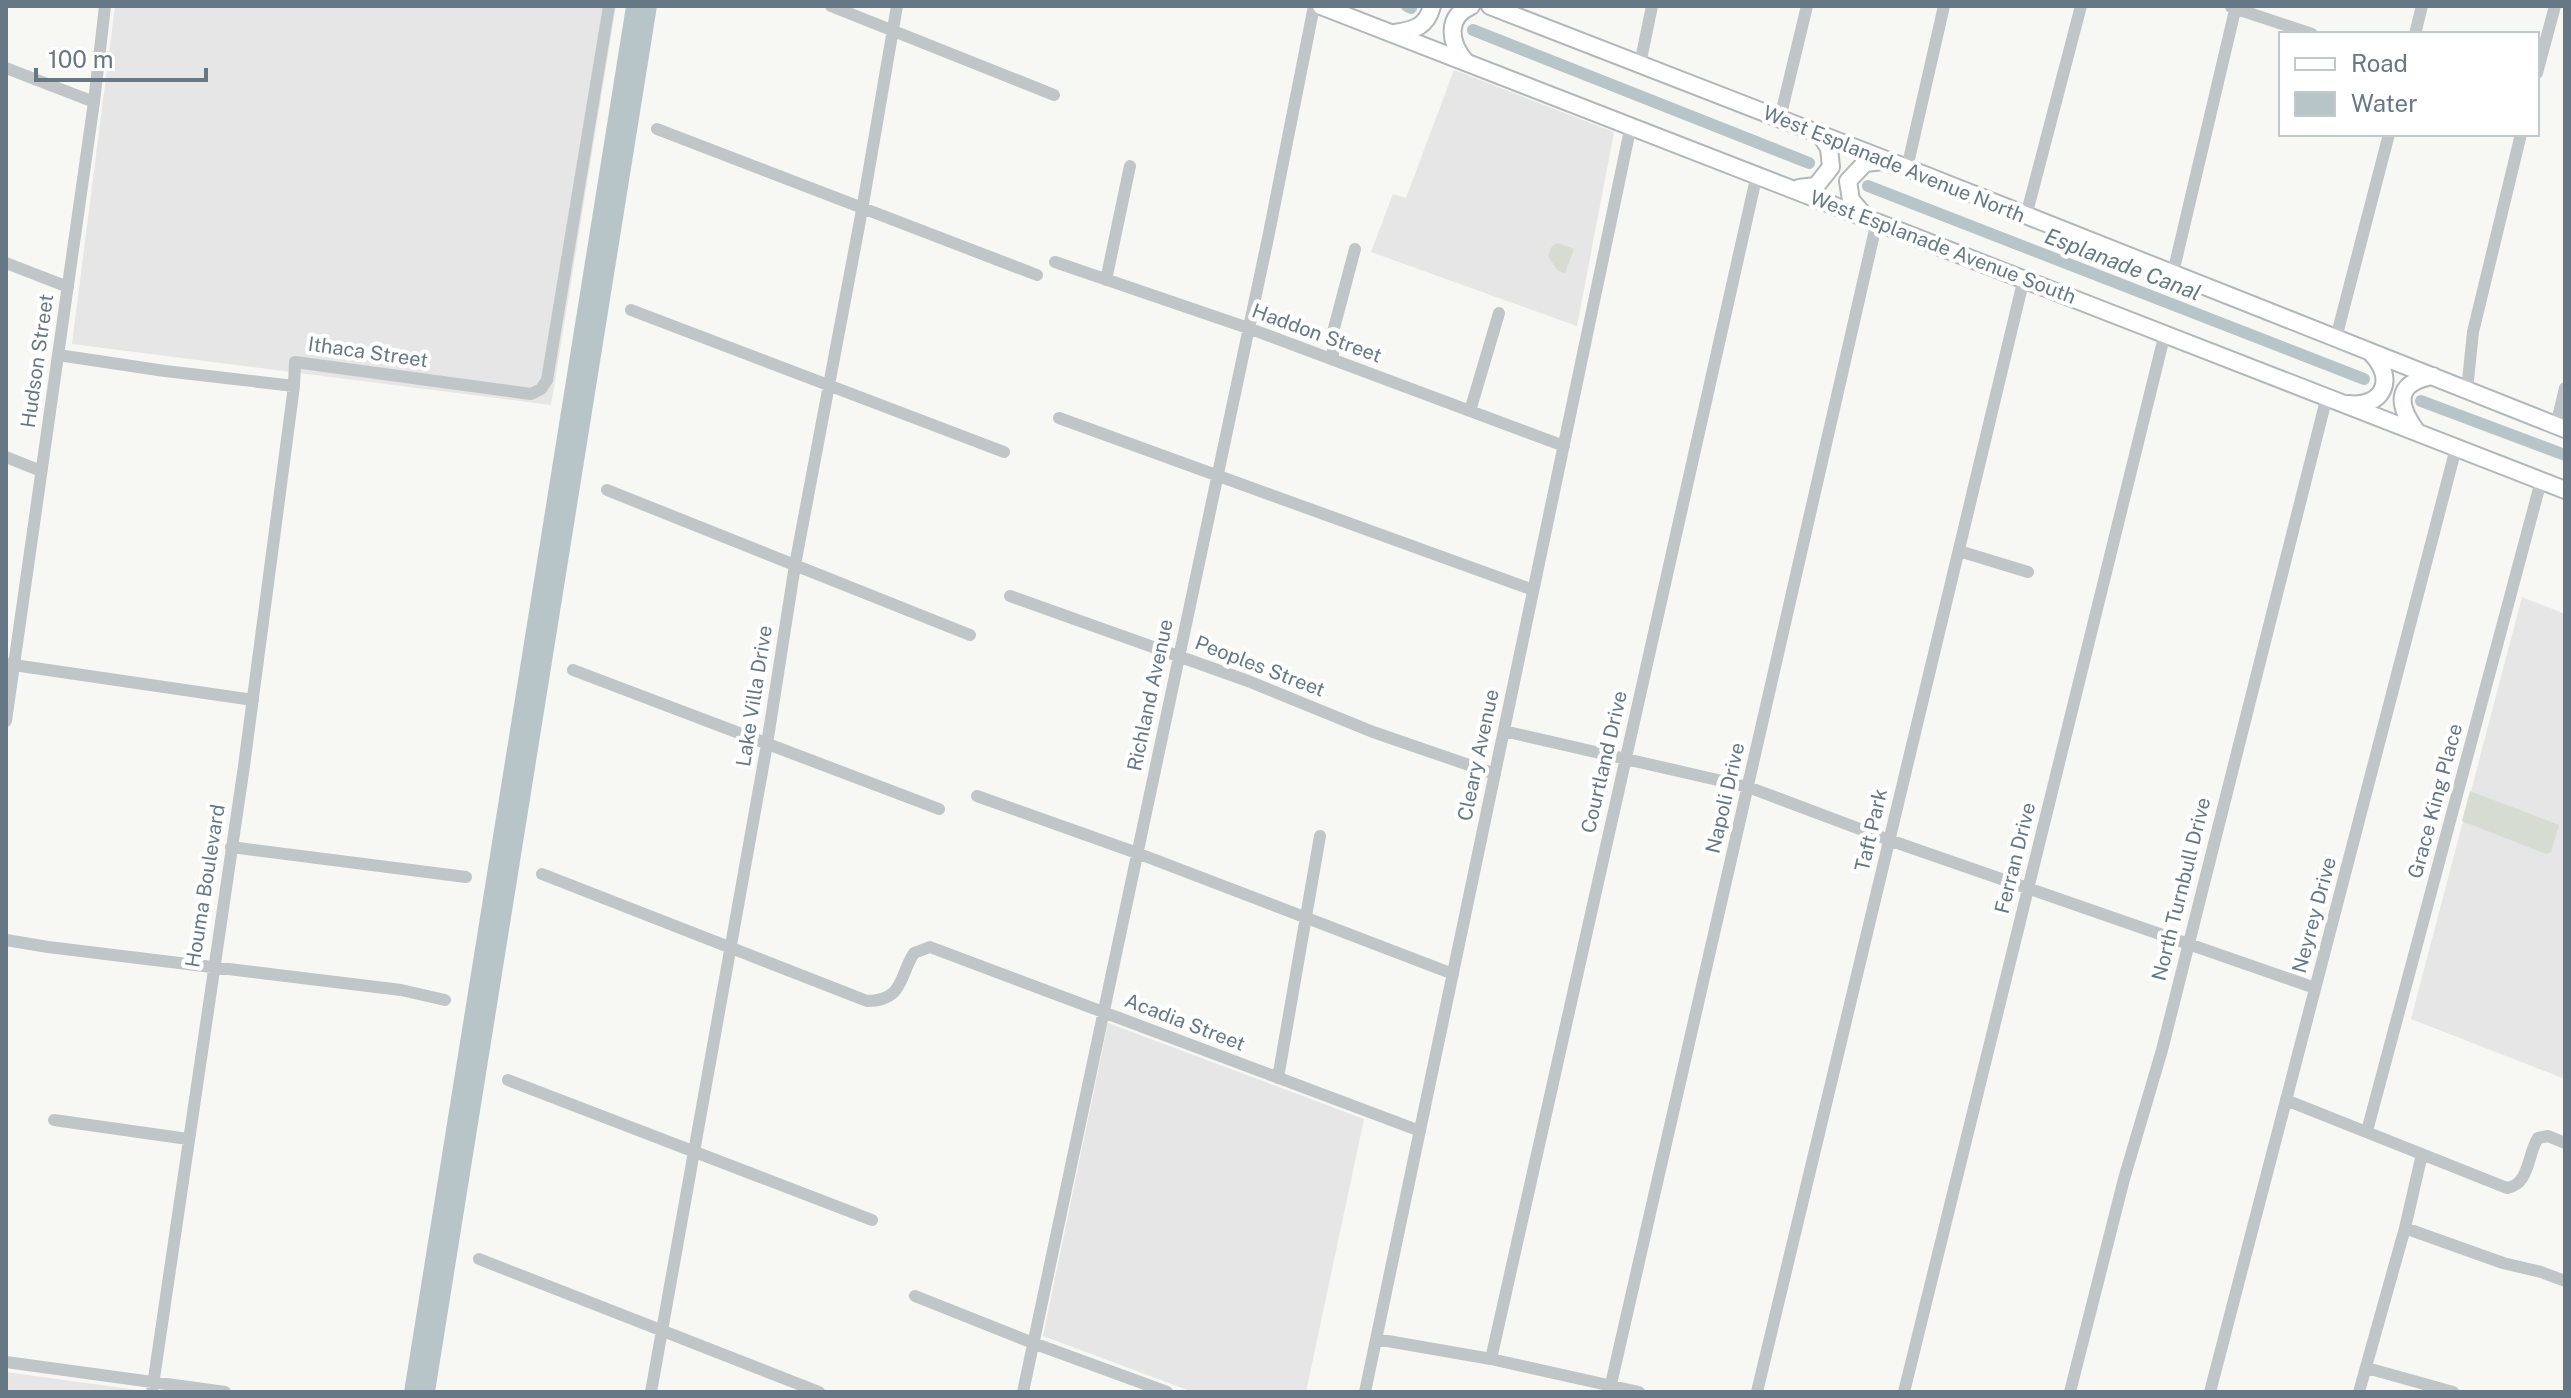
<svg xmlns="http://www.w3.org/2000/svg" width="2571" height="1398" font-family="'Public Sans',sans-serif">
<style>
.built{fill:#e5e6e5}
.green{fill:#d7dcd3}
.water{fill:#b7c4c8}
.lines{fill:none;stroke-linecap:round;stroke-linejoin:round}
.canal{stroke:#b7c4c8;stroke-width:12}
.major-casing{stroke:#b2b7bb;stroke-width:20}
.minor{stroke:#c0c5c8;stroke-width:12}
.major{stroke:#fff;stroke-width:16}
.labels{text-anchor:middle;stroke-width:8;stroke-linejoin:round;paint-order:stroke}
.street-label{font-size:20px;fill:#667885;stroke:#fff}
.water-label{font-size:22px;font-style:italic;fill:#627a81;stroke:#fff}
</style>
<rect width="100%" height="100%" fill="#f7f7f4"/>
<!-- built -->
<path class="built" d="M115 6H616L551 405 72 344Z
M1454 70 1614 132 1577 326 1371 252 1393 194 1406 198Z
M2522 597 2565 614V1079L2411 1019Z
M1108 1023 1364 1119 1306 1392H1193L1043 1336Z
M6 1372 151 1392H6Z"/>
<!-- green -->
<path class="green" d="M1558 243 1574 249 1565 273 1558 271 1548 256 1552 246Z
M2470 791 2559 825 2551 852 2546 854 2462 821Z"/>
<!-- water -->
<path class="water" d="M626 6H657L435 1392H404Z"/>
<g class="lines">
<!-- canal -->
<path class="canal" d="M1407 6 1411 8
M1473 30 1809 163
M1868 186 2364 379
M2421 401 2565 455"/>
<!-- major casing -->
<g class="major-casing">
<path id="major" d="M1321 6 2565 490
M1490 6 1907 168 2565 429
M1395 33C1415 30 1427 26 1432 6
M1465 61C1449 42 1446 17 1471 6
M1799 188 1816 186 1831 167 1829 148 1819 133
M1863 214 1851 200 1848 181 1865 163 1883 161
M2348 404C2382 408 2397 380 2372 354
M2417 432C2397 405 2394 383 2433 376"/>
</g>
<!-- minor -->
<path class="minor" d="M831 6 1054 95
M2231 7 2312 34
M2415 34 2422 6
M1640 64 1652 6
M6 68 94 102
M2537 73 2555 6
M1780 118 1807 6
M657 129 1037 275
M1907 168 1944 6
M2026 216 2081 6
M1055 262 1248 328 1564 446
M6 263 68 287
M2173 273 2236 6
M1106 280 1130 166
M631 310 1004 452
M2336 338 2389 134
M58 355 165 371 294 386
M1333 360V332L1355 249
M2467 390 2473 332 2521 134
M1470 411 1499 313
M1059 418 1533 590
M2556 426 2565 388
M6 457 41 471
M607 490 970 635
M1959 551 2028 572
M1010 596 1248 681 1373 732 1495 774
M7 664 253 700
M573 670 939 809
M6 721 94 102 105 6
M1504 731 1748 787 1889 840 2315 988
M977 796 1137 853 1453 974
M231 847 466 877
M542 874 867 1001C904 1001 899 976 914 953L930 947 1420 1131
M6 940 48 947 401 990 445 1000
M1278 1078 1320 836
M508 1080 872 1220
M2286 1100 2507 1188C2530 1184 2527 1155 2538 1138L2548 1136 2565 1143
M54 1120 188 1139
M2367 1131 2541 481
M2405 1228 2503 1263 2541 1272 2565 1281
M479 1259 819 1392
M915 1296 1033 1343 1167 1392
M1376 1339 1491 1359 1639 1392
M1491 1359 1757 174
M6 1362 225 1392
M2367 1368 2453 1392
M1611 1384 1877 221
M152 1392 244 766 294 386 295 362 531 394 541 389 547 380 609 6
M651 1392 767 744 795 565 862 210 897 6
M1023 1392 1268 238 1314 6
M1365 1392 1631 125
M1757 1392 2024 278
M1904 1392 2165 333
M2070 1392 2124 1179 2162 1050 2327 396
M2210 1392 2456 448
M2359 1392 2405 1228 2422 1154"/>
<!-- major -->
<use href="#major" class="major"/>
</g>
<g class="labels">
<!-- street labels -->
<g class="street-label">
<text transform="translate(1894 164) rotate(22)" y="7">West Esplanade Avenue North</text>
<text transform="translate(1943 247) rotate(21)" y="7">West Esplanade Avenue South</text>
<text transform="translate(1317 333) rotate(20)" y="7">Haddon Street</text>
<text transform="translate(368 352) rotate(8)" y="7">Ithaca Street</text>
<text transform="translate(37 361) rotate(-82)" y="7">Hudson Street</text>
<text transform="translate(1260 666) rotate(21)" y="7">Peoples Street</text>
<text transform="translate(1150 695) rotate(-78)" y="7">Richland Avenue</text>
<text transform="translate(754 696) rotate(-81)" y="7">Lake Villa Drive</text>
<text transform="translate(1478 755) rotate(-78)" y="7">Cleary Avenue</text>
<text transform="translate(1604 762) rotate(-77)" y="7">Courtland Drive</text>
<text transform="translate(1725 798) rotate(-77)" y="7">Napoli Drive</text>
<text transform="translate(2435 801) rotate(-75)" y="7">Grace King Place</text>
<text transform="translate(1871 830) rotate(-77)" y="7">Taft Park</text>
<text transform="translate(2015 858) rotate(-76)" y="7">Ferran Drive</text>
<text transform="translate(205 886) rotate(-81)" y="7">Houma Boulevard</text>
<text transform="translate(2181 889) rotate(-76)" y="7">North Turnbull Drive</text>
<text transform="translate(2314 915) rotate(-75)" y="7">Neyrey Drive</text>
<text transform="translate(1185 1022) rotate(21)" y="7">Acadia Street</text>
</g>
<!-- water labels -->
<g class="water-label">
<text transform="translate(2123 264) rotate(21)" y="8">Esplanade Canal</text>
</g>
</g>
<!-- border -->
<rect width="2571" height="1398" fill="none" stroke="#667885" stroke-width="16"/>
<!-- legend -->
<rect x="2279" y="32" width="260" height="104" fill="#ffffff" stroke="#c2c9ce" stroke-width="2"/>
<rect x="2295" y="58" width="40" height="12" fill="#ffffff" stroke="#c2c9ce" stroke-width="2"/>
<text x="2351" y="72" font-size="24" fill="#667885">Road</text>
<rect x="2295" y="92" width="40" height="24" fill="#b7c4c8" stroke="#c2c9ce" stroke-width="2"/>
<text x="2351" y="112" font-size="24" fill="#667885">Water</text>
<!-- scale -->
<path d="M36 68v12h170v-12" fill="none" stroke="#667885" stroke-width="4"/>
<text x="48" y="68" font-size="24" fill="#667885" stroke="#ffffff" stroke-width="6" paint-order="stroke">100 m</text>
</svg>
